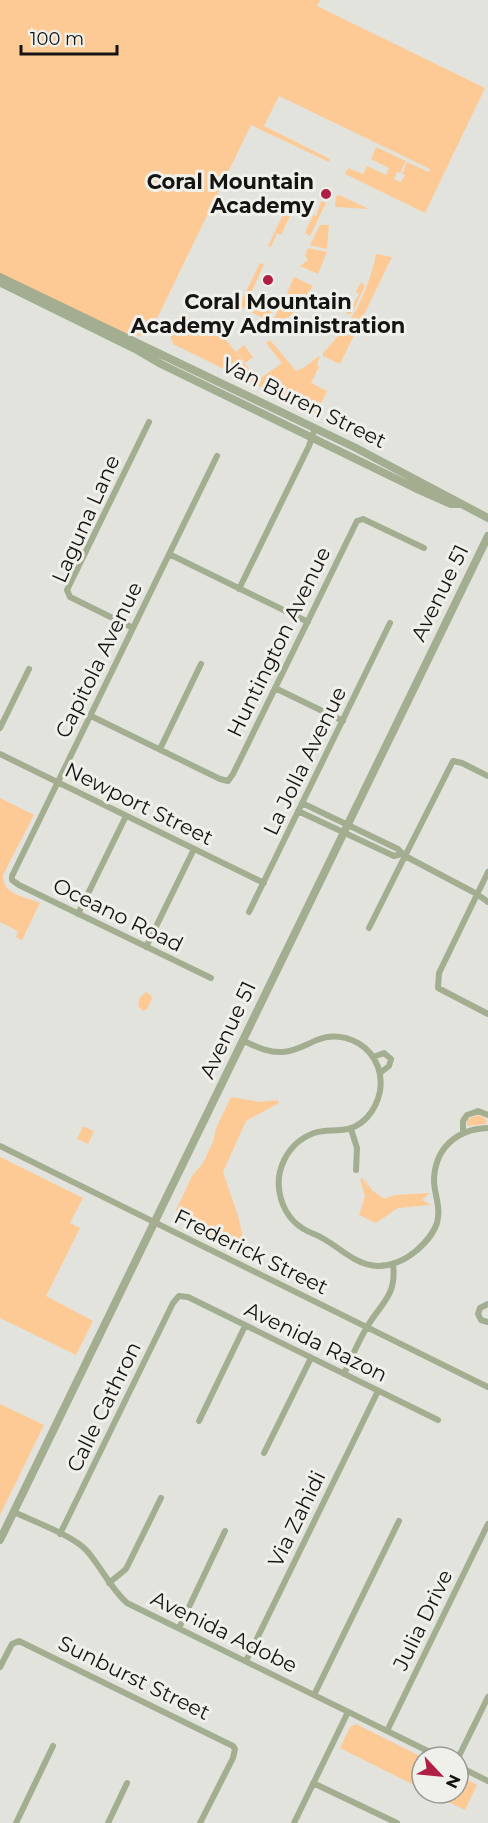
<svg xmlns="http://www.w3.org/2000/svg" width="488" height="1823" font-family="Montserrat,sans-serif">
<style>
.green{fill:#fdca95}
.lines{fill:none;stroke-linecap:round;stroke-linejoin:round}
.minor{stroke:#a3ad8f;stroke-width:6}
.tertiary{stroke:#a3ad8f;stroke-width:8}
.poi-dot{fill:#b01d45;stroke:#f0f0eb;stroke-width:2}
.labels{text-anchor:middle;stroke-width:6;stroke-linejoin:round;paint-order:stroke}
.poi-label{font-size:21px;font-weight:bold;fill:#151413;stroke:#f0f0eb;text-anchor:end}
.street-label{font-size:21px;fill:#151413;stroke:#f0f0eb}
</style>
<rect width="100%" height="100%" fill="#e3e3de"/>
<!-- green -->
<path class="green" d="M0 0H320L317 6 485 88 425 213 345 174 348 168 363 174 367 166 386 175 389 168 371 159 376 147 406 161 400 173 397 172 394 179 401 182 405 175 402 174 407 162 429 172 430 169 279 96 264 126 330 159 329 162 251 125 150 333 141 336 127 334 0 274Z
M339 195 369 209 335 207 336 197Z
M321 201 326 203 310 236 305 233 313 215 316 216Z
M289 202 295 205 281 235 277 233 271 247 268 246Z
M320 225H329L327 249 310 245Z
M308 248 327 252 318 274 300 266 308 260 305 255Z
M376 254 392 257 340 364 323 356V353C352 323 367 296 376 254Z
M260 263 264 264 244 309 239 306Z
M294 277 313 286 300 304 287 293Z
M361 282 365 286 353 311 349 315 346 313 350 304 353 305 359 294 356 292Z
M286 296 299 306 291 315 279 324 272 322Z
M252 306 261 310 263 306 273 310 267 320 249 311Z
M180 314 209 329 218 330 258 380 282 363 266 343 270 340 296 371 305 367 320 355 317 365 319 367 311 383 327 391 316 414 173 344 170 335Z
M244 345 253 357 246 363 236 352Z
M0 798 34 815 3 875C3 896 25 896 40 903L22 940 16 937 18 931 0 922Z
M146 992 151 995 152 999 147 1009 143 1011 138 1006 140 997Z
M231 1097 260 1102 277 1100 279 1103 246 1121 223 1172 239 1219 246 1253 180 1221 176 1210 192 1176 203 1163 213 1142 216 1128Z
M476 1115 484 1117 487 1122 486 1124 467 1126V1120Z
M83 1126 94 1131 88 1144 77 1139Z
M0 1157 83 1198 70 1223 80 1228 46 1296 93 1321 76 1355 0 1318Z
M363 1177 372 1190 384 1199 395 1195 430 1193 422 1200 431 1205 398 1208 376 1223 359 1215 365 1196 360 1179 362 1178 370 1191Z
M0 1404 44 1425 0 1515Z
M356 1724 422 1757V1789L340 1748 350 1727Z
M458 1775 477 1785 465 1810 430 1793H458Z"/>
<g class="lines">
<!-- minor -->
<path class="minor" d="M169 554 308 622
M239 589 309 446 315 428
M133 628 70 597 67 590 149 422
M275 688 343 721
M91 716 220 779 228 781 233 774 357 521 363 519 424 548
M0 728 29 669
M160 749 201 664
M0 754 264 883
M302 803 398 849 405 856 453 761 462 763 488 776
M298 811 394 856 401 854
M488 872 439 973 438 988 488 1014
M249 912 390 623
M78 914 126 816
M369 928 405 856 477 894 488 902
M146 947 194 849
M211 978 19 885 12 880V876L217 456
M244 1041C257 1047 268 1053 283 1052 296 1051 305 1045 317 1040 335 1032 357 1038 370 1053 379 1064 382 1078 380 1091 376 1111 362 1129 341 1130 332 1131 323 1130 314 1133 287 1143 273 1172 281 1199 286 1216 298 1228 314 1234 337 1243 352 1265 378 1266 393 1266 405 1260 416 1251 425 1243 433 1235 437 1223 441 1208 435 1196 434 1182 434 1149 456 1129 488 1128
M373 1057 384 1053 391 1059 389 1066 380 1073
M351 1129 357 1148 356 1170
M463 1132V1121L467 1115 478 1111 488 1115
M0 1146 488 1387
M488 1304 480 1308 478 1314 481 1320 488 1322
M344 1374C351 1359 358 1342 367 1327 381 1303 397 1296 393 1264
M199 1421 245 1326
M264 1453 311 1358
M14 1512C33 1521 74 1536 87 1551 102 1568 110 1588 127 1603L440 1757
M60 1534 173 1303 179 1296 188 1297 438 1420
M109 1583 126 1569 161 1498
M179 1628 225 1531
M246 1661 378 1391
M0 1667 12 1644 19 1641 233 1746 235 1749 233 1758 200 1823
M314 1695 399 1521
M387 1731 488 1524
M458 1758 488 1697
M458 1766 488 1781
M313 1783 397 1823
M16 1823 53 1746
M108 1823 127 1783
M294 1823 348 1712"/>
<!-- tertiary -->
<path class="tertiary" d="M0 277 356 448 488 518
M3 284 137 350 161 364 415 488 451 504H460
M0 1540 488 536"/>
</g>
<!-- markers -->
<g class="poi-dot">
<circle cx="326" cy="194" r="6"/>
<circle cx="268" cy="280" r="6"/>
</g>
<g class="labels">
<!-- poi labels -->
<g class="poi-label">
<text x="314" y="189">Coral Mountain<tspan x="314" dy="24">Academy</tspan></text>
<text x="268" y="309" text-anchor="middle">Coral Mountain<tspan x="268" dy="24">Academy Administration</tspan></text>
</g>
<!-- street labels -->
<g class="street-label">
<text transform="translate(304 403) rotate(26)" y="7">Van Buren Street</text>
<text transform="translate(86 519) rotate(-66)" y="7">Laguna Lane</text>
<text transform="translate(440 593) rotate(-64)" y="7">Avenue 51</text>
<text transform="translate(279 642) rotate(-64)" y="7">Huntington Avenue</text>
<text transform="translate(99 660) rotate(-64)" y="7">Capitola Avenue</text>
<text transform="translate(305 761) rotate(-64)" y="7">La Jolla Avenue</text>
<text transform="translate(139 804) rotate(26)" y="7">Newport Street</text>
<text transform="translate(118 915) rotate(26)" y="7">Oceano Road</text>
<text transform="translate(228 1030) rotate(-65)" y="7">Avenue 51</text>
<text transform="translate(251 1252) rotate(26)" y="7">Frederick Street</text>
<text transform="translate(316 1342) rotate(26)" y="7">Avenida Razon</text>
<text transform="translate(104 1407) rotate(-64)" y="7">Calle Cathron</text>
<text transform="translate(297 1519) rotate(-64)" y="7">Via Zahidi</text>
<text transform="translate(423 1620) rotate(-64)" y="7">Julia Drive</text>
<text transform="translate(224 1632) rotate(26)" y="7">Avenida Adobe</text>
<text transform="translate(134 1678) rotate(26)" y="7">Sunburst Street</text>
</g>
</g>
<!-- north arrow -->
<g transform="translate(440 1775) rotate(116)"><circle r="28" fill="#f0f0eb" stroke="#989895" stroke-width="1.5"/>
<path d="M0-4.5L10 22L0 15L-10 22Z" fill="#b01d45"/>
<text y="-9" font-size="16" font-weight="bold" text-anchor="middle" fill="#151413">N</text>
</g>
<!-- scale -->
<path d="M21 45v9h96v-9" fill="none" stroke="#151413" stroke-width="3"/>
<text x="30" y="45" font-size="18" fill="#151413" stroke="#f0f0eb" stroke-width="4.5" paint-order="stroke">100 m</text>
</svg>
